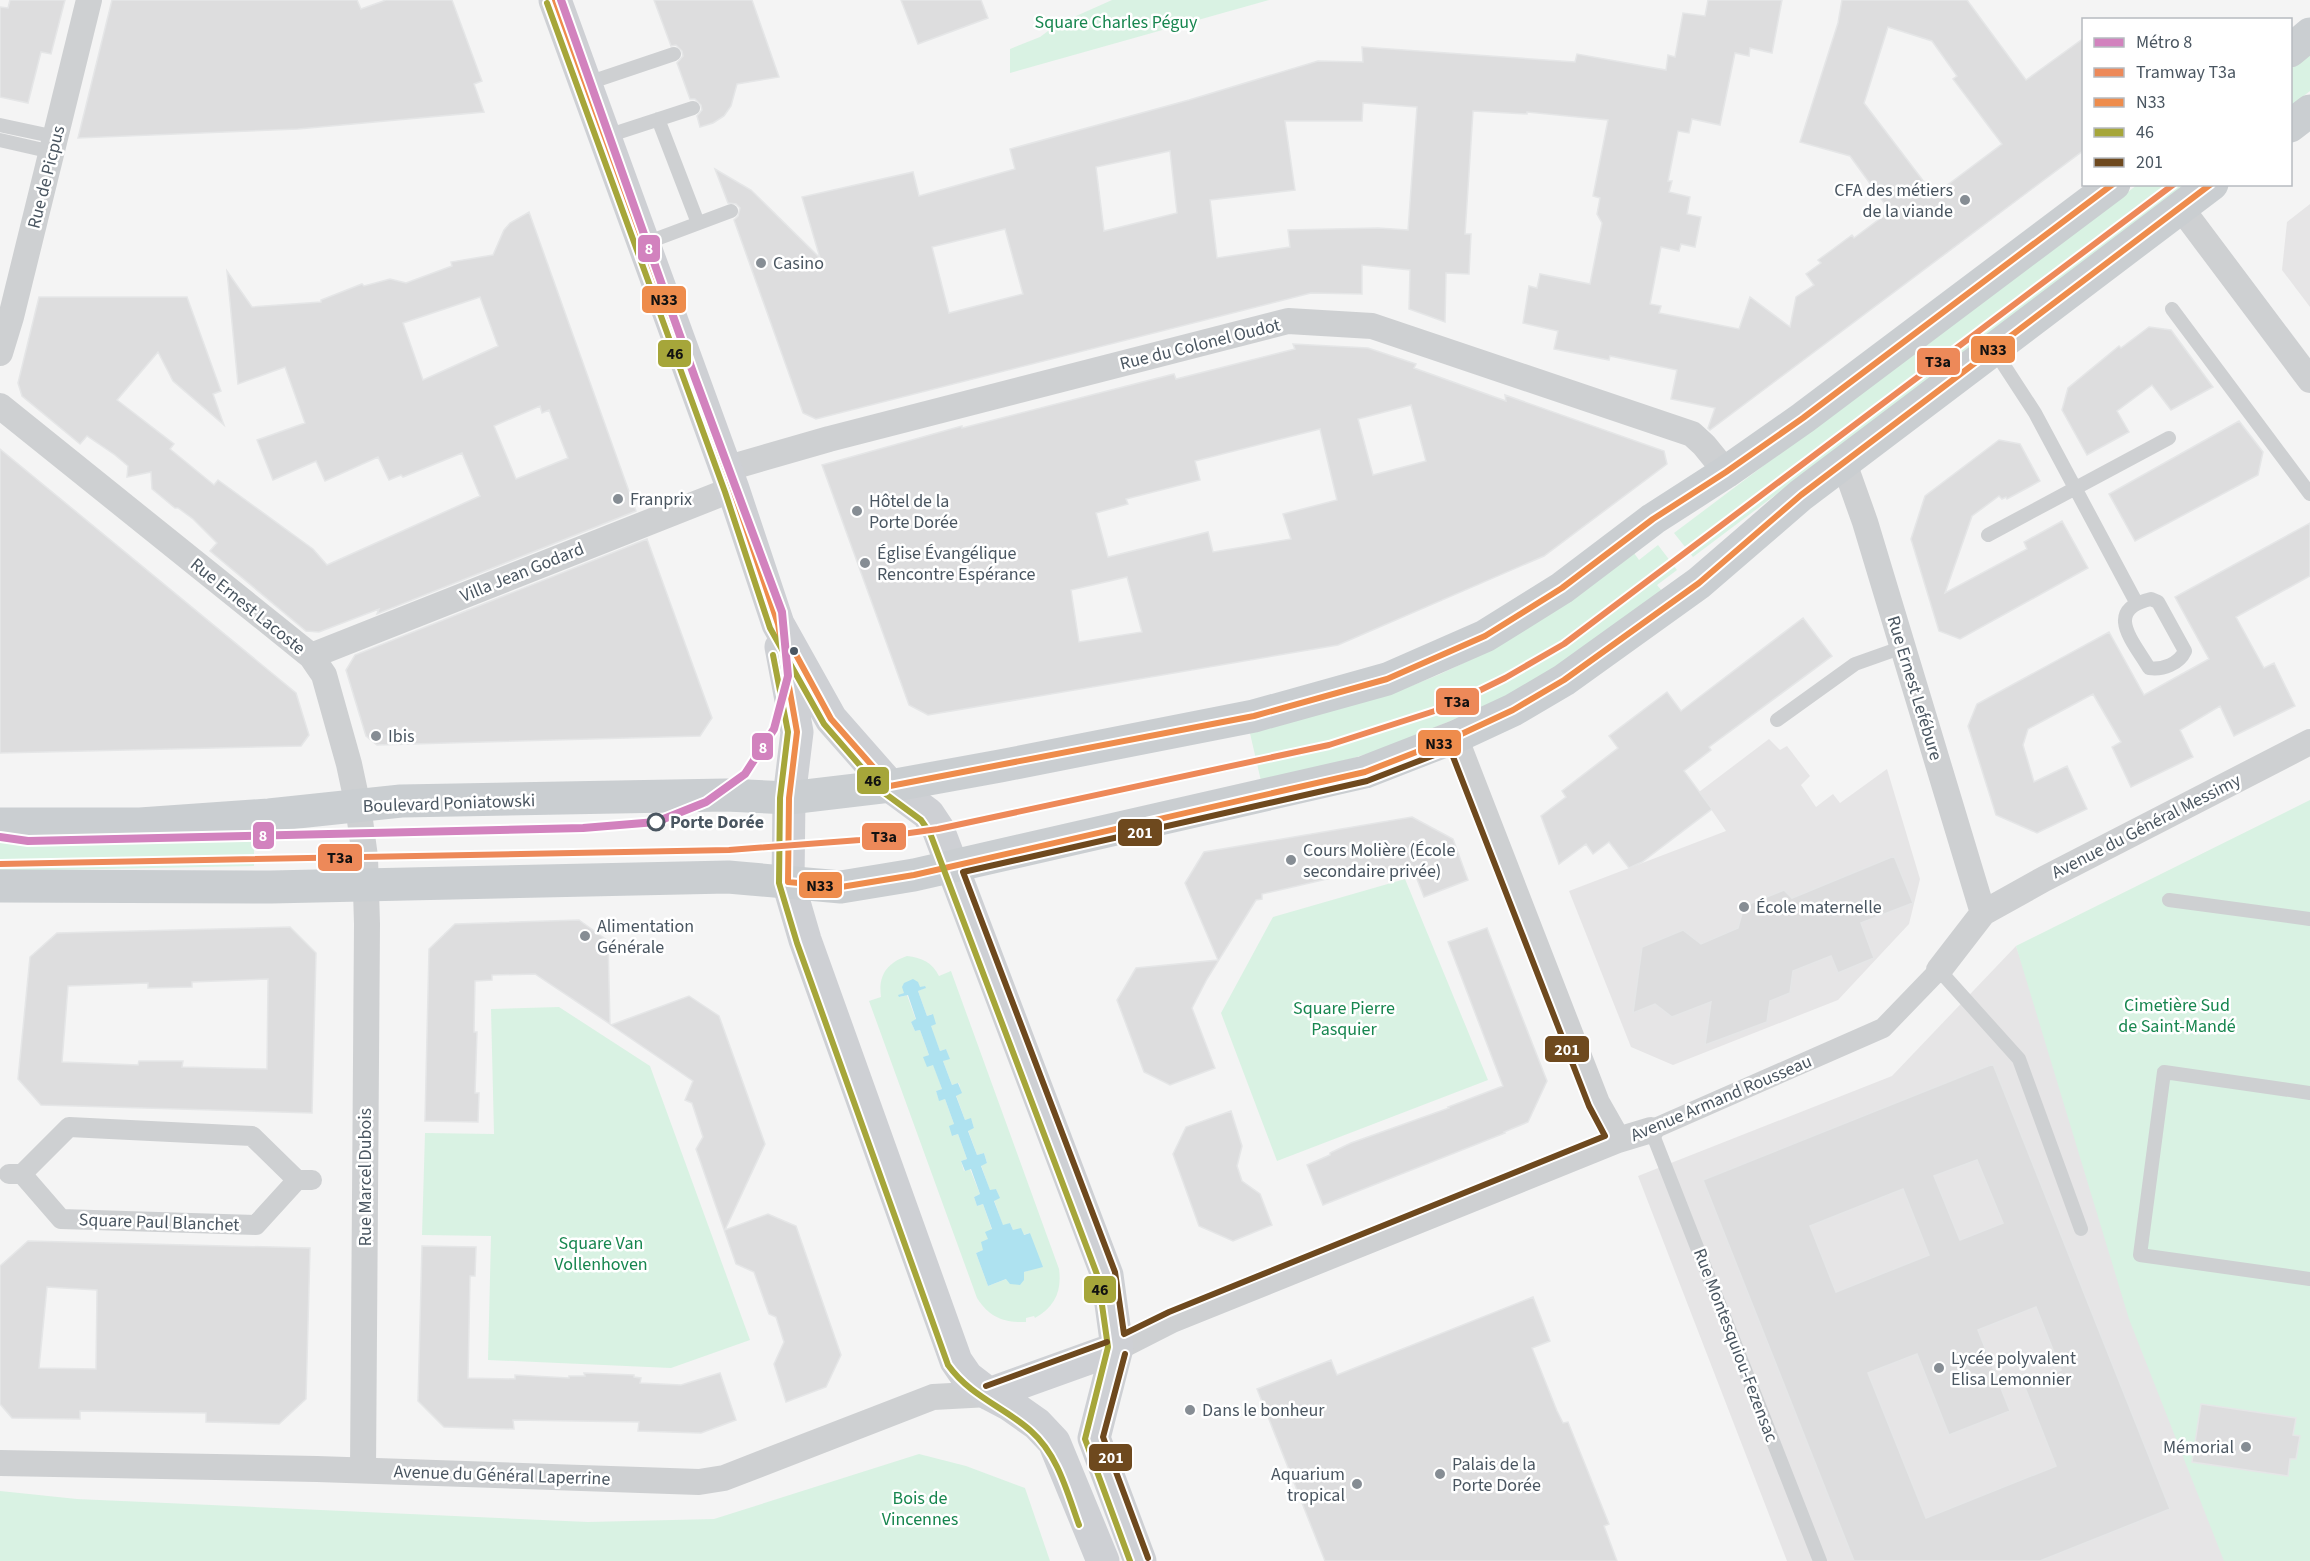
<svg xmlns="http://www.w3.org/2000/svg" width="2310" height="1561" font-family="'Source Sans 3',sans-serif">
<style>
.education{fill:#e6e5e6}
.green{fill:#d9f2e3;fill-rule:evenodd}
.water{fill:#aee2f0}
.building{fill:#ddddde;stroke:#e5e6e7;stroke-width:1.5;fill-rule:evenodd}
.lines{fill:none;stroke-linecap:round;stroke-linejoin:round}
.service{stroke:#ced0d2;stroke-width:14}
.pedestrian{stroke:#ced0d2;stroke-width:20}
.minor{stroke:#ced0d2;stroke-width:26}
.secondary{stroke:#ced0d4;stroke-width:33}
.primary{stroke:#caced1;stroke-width:33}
.bus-1-casing{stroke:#fff;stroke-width:10}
.bus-2-casing{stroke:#fff;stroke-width:10}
.bus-3-casing{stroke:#fff;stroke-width:10}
.bus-1{stroke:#ee8c4c;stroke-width:6}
.bus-2{stroke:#a6a63a;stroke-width:6}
.bus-3{stroke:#6e491e;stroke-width:6}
.tram-1-casing{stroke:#fff;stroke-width:10}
.tram-1{stroke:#ed8959;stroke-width:6}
.metro-1-casing{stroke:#fff;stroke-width:12}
.metro-1{stroke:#d282be;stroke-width:8}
.poi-dot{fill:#868d94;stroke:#fff;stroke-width:2}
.bus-dot{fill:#4a5661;stroke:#fff;stroke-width:2}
.stop-dot{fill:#fff;stroke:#4a5661;stroke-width:3}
.labels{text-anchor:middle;stroke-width:5;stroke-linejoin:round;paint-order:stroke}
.park-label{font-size:18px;fill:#17864f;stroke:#fff}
.street-label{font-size:18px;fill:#4a5661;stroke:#fff}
.poi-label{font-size:18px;fill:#4a5661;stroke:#fff;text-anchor:start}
.stop-label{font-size:18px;font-weight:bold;fill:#4a5661;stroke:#fff;text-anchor:start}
.line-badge{stroke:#fff;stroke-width:2}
.badge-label{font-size:16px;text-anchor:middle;font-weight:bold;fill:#fff}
.pale-badge-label{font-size:16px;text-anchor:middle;font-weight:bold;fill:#111}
</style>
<rect width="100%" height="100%" fill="#f4f4f4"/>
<!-- education -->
<path class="education" d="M2310 204V307L2282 270 2287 222Z
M1769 739 1780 750 1787 746 1810 776 1801 785 1816 807 1833 794 1840 803 1887 769 1920 879 1909 924 1838 1000 1673 1065 1631 1047 1569 891 1726 831 1699 792Z
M2016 946 2233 1561H1787L1638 1176 1892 1076Z"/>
<!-- green -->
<path class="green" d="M1112 0H1269L1010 73V49L1040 37 1056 25Z
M2310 54V91L2291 106V69Z
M2137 185H2187L1693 557 1674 533Z
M1658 545 1677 570 1657 585 1663 592 1555 669 1497 701 1389 747 1350 759 1261 781 1249 729 1406 688 1438 675 1474 658 1634 553 1639 560Z
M2310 800V1561H2224L2129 1319 2016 946Z
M254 836V866L0 871V839H96Z
M1405 879 1488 1080 1277 1161 1221 1013 1273 917Z
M907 956C922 958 932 962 939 976L951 971 1059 1269C1062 1291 1055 1307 1035 1318L1034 1316 1026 1318V1322C1004 1323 989 1317 977 1298L869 1001 881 997C878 975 887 963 907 956ZM925 986V988L918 991 927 1016 932 1014 930 1026 940 1051 946 1049 949 1058 943 1061 952 1085 959 1083 961 1093 956 1095 965 1120 971 1119 974 1128 968 1130 977 1155 984 1153 987 1163 981 1165 990 1191 996 1189 999 1198 994 1200 1003 1226 1010 1223 1013 1230 1023 1235 1030 1233 1035 1268 988 1286 976 1253 983 1250 992 1230 983 1204 977 1206 974 1197 980 1194 970 1169 964 1171 961 1161 967 1159 958 1134 952 1136 954 1124 945 1099 939 1100 936 1091 942 1089 933 1064 927 1066 924 1057 929 1055 920 1030 915 1031 911 1022 916 1020 907 995 900 997 899 995Z
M559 1007 650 1066 750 1340 671 1368 488 1360 491 1236 422 1235 425 1133 494 1134 491 1009Z
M919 1454 966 1466 1025 1488 1050 1561H0V1491L77 1499 588 1522 714 1519Z"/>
<!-- water -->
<path class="water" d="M913 979 918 982 920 987 925 986 926 988 918 991 927 1016 933 1014 936 1024 931 1026 940 1051 946 1049 950 1059 943 1061 952 1085 958 1083 962 1093 956 1096 965 1120 971 1118 974 1128 968 1131 977 1155 984 1153 987 1163 981 1166 990 1190 996 1189 1000 1198 994 1201 1003 1225 1010 1223 1013 1230 1021 1228 1024 1235 1030 1233 1043 1267 1024 1272V1280L1020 1285 1010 1284 1006 1279 988 1286 976 1253 983 1250 981 1242 988 1239 985 1232 992 1229 983 1204 977 1206 974 1197 980 1194 971 1169 965 1171 961 1161 967 1159 958 1134 952 1136 949 1126 954 1124 945 1099 939 1101 936 1091 942 1089 933 1065 927 1067 923 1057 929 1055 920 1030 915 1031 911 1022 916 1019 908 995 899 997 898 995 904 993 902 987 904 983Z"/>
<!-- building -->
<path class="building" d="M10 0H65L51 54 41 52 28 103 0 97V7L8 8Z
M112 0H357L361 9 386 0H452L482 81 474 84 484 112 298 129 78 138Z
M654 0H752L779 77 737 84 731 106 724 116 713 123 700 127 697 116 702 110 701 105 695 99H690L677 63 683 56 682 51 676 45 671 46Z
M901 0H981L988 18 918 44Z
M1708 0H1782L1772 53 1750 48 1749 56 1735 53 1720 125 1692 119 1689 133 1678 131 1668 181H1672L1669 192 1690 197 1687 214 1701 217 1695 247 1681 244 1679 251 1661 247 1650 304 1661 306 1659 313 1739 329 1750 297 1790 327 1796 297 1814 285 1806 274 1821 263 1818 260 1829 252 1852 235 1854 238 1890 211 1850 156 1800 142 1838 23 1842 0H1967L2026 80 2084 38V150L1710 430 1708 428 1715 408 1671 399 1677 370 1610 356 1609 360 1554 349 1558 331 1523 323 1529 286 1537 288 1540 274 1590 284 1602 223 1597 214 1600 198 1593 196 1608 120 1527 112V114L1473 111 1465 234H1471L1469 274 1446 273 1445 322 1409 309 1410 270 1362 265V294L1311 293 816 419 803 413 734 220 738 216 740 208 736 204 728 203 715 169 751 190 820 258 802 197 913 172 919 196 1015 169 1010 149 1189 100 1318 61 1363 62 1362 47 1575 62 1577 54 1666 70 1668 55 1675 57 1683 13 1705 16ZM1888 27 1932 41 1957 76 1953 79 2002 144 1934 195 1864 103ZM1363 103 1417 107 1408 230 1378 228 1288 230 1290 247 1217 258 1210 200 1295 190 1285 121H1362ZM1170 151 1177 213 1104 231 1096 167ZM1005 229 1023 294 949 313 932 247Z
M529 212 636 511 377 614 379 609 319 632 306 631 210 551 217 543 193 519 178 508H175L152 489 151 472 127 477 128 466 115 455 87 436 80 444 22 396 18 383 39 297H187L221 391 213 394 224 425 173 381 158 352 117 400 174 444 170 449 214 485 218 480 313 549 327 565 480 496 462 453 403 477 401 475 389 480 378 457 325 481 316 461 273 480 257 440 305 423 285 367 238 384 227 271 252 307 321 302V300L362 284 364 286 390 279 406 283 452 266 451 262 493 255 504 230 510 223ZM480 297 498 346 423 380 403 323ZM540 406 542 413 549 410 568 458 516 479 494 426Z
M2149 327 2171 330 2213 387 2171 410 2152 385 2117 411 2129 432 2087 455 2062 410 2068 388 2119 346 2121 348Z
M1293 344 1368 348 1416 364 1414 368 1506 401 1505 395 1664 451 1667 464 1544 556 1338 645 928 715 909 705 822 465 962 426V428L1174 374 1176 379 1295 349ZM1411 405 1426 461 1373 475 1358 419ZM1320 429 1337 500 1283 514 1291 539 1213 552 1208 532 1108 557 1096 513 1128 504 1126 499 1200 480 1195 461ZM1127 577 1142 632 1079 642 1071 590Z
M2239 421 2263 452 2258 475 2135 541 2109 494Z
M1999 440 2020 444 2040 481 2007 499 2006 497 2002 499 1999 496 1972 516 1945 593 2027 549 2024 542 2062 521 2088 568 1960 639 1939 631 1911 539 1925 496Z
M0 449 296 693 309 735 301 746 0 753Z
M2310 523V576L2236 617 2264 668 2274 663 2295 706 2234 736 2220 706 2180 730 2193 757 2131 787 2112 747 2121 742 2093 694 2028 729 2023 745 2034 782 2067 766 2087 809 2037 833 1996 815 1968 726 1977 704 2109 632 2144 695 2209 659 2175 597Z
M647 539 712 718 700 736 377 745 366 736 346 670 355 655Z
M1803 618 1832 656 1709 747 1711 750 1684 771 1712 809 1642 862 1629 868 1609 842 1593 854 1586 844 1559 864 1541 816 1566 797 1562 791 1618 748 1609 736 1667 692 1681 711Z
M1412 817 1453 839 1468 880 1424 897 1413 869 1379 875 1370 869 1262 894V899L1256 900 1207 979 1192 1008 1215 1068 1170 1085 1144 1072 1117 1000 1136 968 1218 960 1185 883 1204 852Z
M1894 856 1913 903 1861 923 1874 958 1838 973 1831 956 1793 971 1790 993 1770 1001 1767 1022 1705 1045 1711 1002 1672 1017 1655 1004 1633 1013 1642 947 1683 930 1701 944 1738 928 1744 906 1784 890 1792 898Z
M579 920 608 941 610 1024 535 974 492 975V980L475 981 474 1032H477L475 1093H479L478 1122 425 1121 429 949 455 924Z
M290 927 316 953 312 1113 41 1105 18 1079 30 957 57 933ZM268 979 267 1069 182 1067 183 1061H139L138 1065 62 1062 68 986 148 983V988L192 987V982Z
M1487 928 1547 1081 1528 1122 1504 1132 1505 1133 1323 1205 1307 1165 1330 1155V1153L1351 1143 1449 1108 1448 1107 1503 1086 1448 942Z
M689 996 719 1016 765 1144 725 1230 768 1214 796 1226 841 1355 826 1387 786 1402 774 1364 784 1342 776 1317 769 1314 754 1272 736 1264 696 1149 703 1137 692 1103 685 1100 693 1081 611 1025Z
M1993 1064 2170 1509 2040 1561H1854L1703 1180ZM1977 1160 2003 1223 1960 1240 1934 1176ZM1903 1189 1929 1255 1836 1292 1810 1226ZM2036 1307 2061 1370 2024 1385 2056 1466 1926 1518 1868 1373 1917 1354 1949 1435 2010 1411 1978 1330Z
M1231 1111 1242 1146 1237 1166 1242 1181 1260 1194 1272 1225 1233 1241 1199 1226 1173 1154 1186 1127Z
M28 1241 310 1248 306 1399 279 1424 206 1422V1413L80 1411V1419L12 1418 0 1404V1266ZM47 1287 97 1290 96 1369 39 1368Z
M422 1246 476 1247 475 1276H470L468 1378 515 1379V1375L569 1378V1376H585L584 1373 634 1375V1377L641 1378 640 1383 681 1385 720 1373 736 1420 701 1433 638 1431 639 1422 513 1420 514 1429 444 1427 418 1401Z
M1533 1297 1550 1341 1532 1348 1557 1411 1563 1423 1568 1422 1609 1524 1604 1526 1617 1561H1325L1257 1389 1331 1360 1337 1375Z
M2201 1404 2296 1418 2293 1435 2300 1436 2296 1459H2290L2288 1476 2192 1462Z"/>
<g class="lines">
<!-- service -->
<path class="service" d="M585 84 674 54
M658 119 698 223
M0 125 56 137
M604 137 693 108
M0 140 52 152
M643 244 731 211
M2172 309 2310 494
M1994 350 2035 413 2136 602
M1988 535 2169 438
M2151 599 2158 602 2185 651C2179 664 2163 670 2149 668 2133 641 2103 610 2151 599Z
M1777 720 1855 664 1903 647
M2169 900 2310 919
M1939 970 2019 1059 2081 1229
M2310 1093 2164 1072 2140 1255 2310 1279
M1651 1130 1820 1561"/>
<!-- pedestrian -->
<path class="pedestrian" d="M1651 1130 1883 1028 1939 970
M9 1174H22L61 1219 256 1225 297 1180H312
M22 1174 69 1127 252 1136 297 1180"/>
<!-- minor -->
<path class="minor" d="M2181 208 2310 380
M0 353 11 317 89 0
M0 406 311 656 324 675 349 764 358 806 365 857 367 924 363 1470
M1844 463 1865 522 1983 913
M725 469 829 439 1288 321 1372 326 1692 434 1704 445 1726 472
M311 656 733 489
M1455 737 1597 1103 1618 1140
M1939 970 1983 913 2044 879 2310 742
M1117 1348 1172 1320 1618 1140 1651 1130
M0 1463 317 1469 699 1482 724 1478 933 1397 989 1394"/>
<!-- secondary -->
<path class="secondary" d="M555 0 733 489 778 624 831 719 890 786 928 814 938 829 1107 1275 1117 1348 1094 1438 1140 1561
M781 647 797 732 789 798 788 882 805 940 956 1361 967 1377 989 1394 1010 1405 1037 1424 1054 1442 1103 1561
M989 1394 1117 1348"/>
<!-- primary -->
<path class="primary" d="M2290 51 2310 34
M2290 126 2310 111
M0 824H140L269 815 401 801 726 795 789 798 890 786 1000 766 1254 716 1387 679 1485 636 1562 588 1653 519 1726 472 1803 418 2114 184
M0 886 271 887 728 877 841 887 914 875 1365 772 1455 737 1513 710 1564 680 1699 583 1801 495 2212 184"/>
<!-- bus-1 casing -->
<g class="bus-1-casing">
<path id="bus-1" d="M555 0 733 489 778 624 797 732 789 798 788 882 841 887 914 875 1365 772 1455 737 1513 710 1564 680 1699 583 1801 495 2211 184
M794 651 831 719 890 786 1254 716 1387 679 1485 636 1562 588 1653 519 1726 472 1803 418 2113 184"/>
</g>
<!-- bus-2 casing -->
<g class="bus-2-casing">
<path id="bus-2" d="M547 3 725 492 770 628 824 724 883 792 921 820 930 833 1098 1277 1108 1347 1085 1439 1130 1561
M773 655 788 732 780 798 779 883 797 943 948 1365C971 1397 1003 1406 1031 1431 1058 1455 1067 1492 1079 1525"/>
</g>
<!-- bus-3 casing -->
<g class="bus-3-casing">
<path id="bus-3" d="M1450 749 1589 1106 1605 1136 1169 1312 1124 1334 1115 1272 963 872 1367 781Z
M1125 1354 1103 1437 1148 1558
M986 1386 1107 1342"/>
</g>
<!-- bus-1 -->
<use href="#bus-1" class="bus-1"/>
<!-- bus-2 -->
<use href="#bus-2" class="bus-2"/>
<!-- bus-3 -->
<use href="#bus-3" class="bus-3"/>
<!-- tram-1 casing -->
<g class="tram-1-casing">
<path id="tram-1" d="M0 864 729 850 860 840 938 829 1329 745 1444 708 1505 678 1564 644 2174 184"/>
</g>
<!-- tram-1 -->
<use href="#tram-1" class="tram-1"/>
<!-- metro-1 casing -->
<g class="metro-1-casing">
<path id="metro-1" d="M0 837 28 841 583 828 656 822 706 802 745 774 774 729 788 676 782 612 695 378 561 0"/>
</g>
<!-- metro-1 -->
<use href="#metro-1" class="metro-1"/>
</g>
<!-- markers -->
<g class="poi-dot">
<circle cx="1965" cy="200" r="6"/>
<circle cx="761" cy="263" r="6"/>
<circle cx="618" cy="499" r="6"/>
<circle cx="857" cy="511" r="6"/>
<circle cx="865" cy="563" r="6"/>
<circle cx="376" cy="736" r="6"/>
<circle cx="1291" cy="860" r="6"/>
<circle cx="1744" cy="907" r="6"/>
<circle cx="585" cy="936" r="6"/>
<circle cx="1939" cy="1368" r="6"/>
<circle cx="1190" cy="1410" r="6"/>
<circle cx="2246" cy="1447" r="6"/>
<circle cx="1440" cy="1474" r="6"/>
<circle cx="1357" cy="1484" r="6"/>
</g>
<circle class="bus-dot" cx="794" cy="651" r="5"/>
<circle class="stop-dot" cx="656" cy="822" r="8"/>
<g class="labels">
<!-- park labels -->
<g class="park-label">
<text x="1116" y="28">Square Charles Péguy</text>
<text x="2177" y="1011">Cimetière Sud<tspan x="2177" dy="21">de Saint-Mandé</tspan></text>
<text x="1344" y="1014">Square Pierre<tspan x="1344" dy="21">Pasquier</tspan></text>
<text x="601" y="1249">Square Van<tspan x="601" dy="21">Vollenhoven</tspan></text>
<text x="920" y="1504">Bois de<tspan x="920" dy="21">Vincennes</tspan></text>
</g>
<!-- street labels -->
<g class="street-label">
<text transform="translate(46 177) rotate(-76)" y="6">Rue de Picpus</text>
<text transform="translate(1200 344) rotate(-14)" y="6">Rue du Colonel Oudot</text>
<text transform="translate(522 572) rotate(-22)" y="6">Villa Jean Godard</text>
<text transform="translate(248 606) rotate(39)" y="6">Rue Ernest Lacoste</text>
<text transform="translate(1915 688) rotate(73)" y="6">Rue Ernest Lefébure</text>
<text transform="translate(449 803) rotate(-2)" y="6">Boulevard Poniatowski</text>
<text transform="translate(2146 826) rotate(-27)" y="6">Avenue du Général Messimy</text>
<text transform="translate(1721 1098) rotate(-23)" y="6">Avenue Armand Rousseau</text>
<text transform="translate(365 1177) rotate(-90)" y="6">Rue Marcel Dubois</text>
<text transform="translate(159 1222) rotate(2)" y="6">Square Paul Blanchet</text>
<text transform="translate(1736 1345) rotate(69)" y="6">Rue Montesquiou-Fezensac</text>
<text transform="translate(502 1475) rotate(2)" y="6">Avenue du Général Laperrine</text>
</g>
<!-- poi labels -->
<g class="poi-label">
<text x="1953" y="196" text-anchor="end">CFA des métiers<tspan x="1953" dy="21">de la viande</tspan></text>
<text x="773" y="269">Casino</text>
<text x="630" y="505">Franprix</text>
<text x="869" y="507">Hôtel de la<tspan x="869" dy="21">Porte Dorée</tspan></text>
<text x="877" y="559">Église Évangélique<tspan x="877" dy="21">Rencontre Espérance</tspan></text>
<text x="388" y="742">Ibis</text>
<text x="1303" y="856">Cours Molière (École<tspan x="1303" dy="21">secondaire privée)</tspan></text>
<text x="1756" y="913">École maternelle</text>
<text x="597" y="932">Alimentation<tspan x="597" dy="21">Générale</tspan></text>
<text x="1951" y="1364">Lycée polyvalent<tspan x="1951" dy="21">Elisa Lemonnier</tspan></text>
<text x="1202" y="1416">Dans le bonheur</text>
<text x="2234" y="1453" text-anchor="end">Mémorial</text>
<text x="1452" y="1470">Palais de la<tspan x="1452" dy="21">Porte Dorée</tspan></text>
<text x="1345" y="1480" text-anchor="end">Aquarium<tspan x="1345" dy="21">tropical</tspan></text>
</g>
<!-- stop labels -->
<g class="stop-label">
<text x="670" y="828">Porte Dorée</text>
</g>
</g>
<g class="line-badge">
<rect x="637" y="234" width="24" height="29" rx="6" fill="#d282be"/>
<rect x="641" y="285" width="46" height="29" rx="6" fill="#ee8c4c"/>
<rect x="1970" y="335" width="46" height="29" rx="6" fill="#ee8c4c"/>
<rect x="657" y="339" width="35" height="29" rx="6" fill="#a6a63a"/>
<rect x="1916" y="347" width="45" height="29" rx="6" fill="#ed8959"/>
<rect x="1435" y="687" width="45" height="29" rx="6" fill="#ed8959"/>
<rect x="1417" y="729" width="45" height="28" rx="6" fill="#ee8c4c"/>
<rect x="751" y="732" width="23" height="29" rx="6" fill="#d282be"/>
<rect x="856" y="766" width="34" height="29" rx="6" fill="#a6a63a"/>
<rect x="1117" y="818" width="46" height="29" rx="6" fill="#6e491e"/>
<rect x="252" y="821" width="23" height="29" rx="6" fill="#d282be"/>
<rect x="861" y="822" width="46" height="29" rx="6" fill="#ed8959"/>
<rect x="317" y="843" width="46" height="29" rx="6" fill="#ed8959"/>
<rect x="798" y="871" width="45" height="28" rx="6" fill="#ee8c4c"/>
<rect x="1544" y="1035" width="46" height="28" rx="6" fill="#6e491e"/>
<rect x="1083" y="1275" width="34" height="29" rx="6" fill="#a6a63a"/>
<rect x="1088" y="1443" width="45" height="29" rx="6" fill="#6e491e"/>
</g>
<g class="badge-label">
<text x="649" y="254">8</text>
<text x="763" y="753">8</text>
<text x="1140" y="838">201</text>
<text x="263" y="841">8</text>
<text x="1567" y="1055">201</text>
<text x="1111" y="1463">201</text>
</g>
<g class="pale-badge-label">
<text x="664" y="305">N33</text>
<text x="1993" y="355">N33</text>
<text x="675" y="359">46</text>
<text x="1938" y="367">T3a</text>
<text x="1457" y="707">T3a</text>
<text x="1439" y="749">N33</text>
<text x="873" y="786">46</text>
<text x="884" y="842">T3a</text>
<text x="340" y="863">T3a</text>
<text x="820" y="891">N33</text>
<text x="1100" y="1295">46</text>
</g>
<!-- legend -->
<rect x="2082" y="18" width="210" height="168" fill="#ffffff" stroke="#b7bbc0" stroke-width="1.5"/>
<rect x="2094" y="38" width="30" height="9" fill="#d282be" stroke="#b7bbc0" stroke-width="1.5"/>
<text x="2136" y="48" font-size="18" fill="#4a5661">Métro 8</text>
<rect x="2094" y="68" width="30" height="9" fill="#ed8959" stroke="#b7bbc0" stroke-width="1.5"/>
<text x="2136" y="78" font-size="18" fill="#4a5661">Tramway T3a</text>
<rect x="2094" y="98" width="30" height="9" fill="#ee8c4c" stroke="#b7bbc0" stroke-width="1.5"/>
<text x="2136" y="108" font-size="18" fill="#4a5661">N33</text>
<rect x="2094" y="128" width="30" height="9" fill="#a6a63a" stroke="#b7bbc0" stroke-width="1.5"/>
<text x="2136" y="138" font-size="18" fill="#4a5661">46</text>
<rect x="2094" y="158" width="30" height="9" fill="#6e491e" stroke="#b7bbc0" stroke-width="1.5"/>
<text x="2136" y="168" font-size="18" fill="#4a5661">201</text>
</svg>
